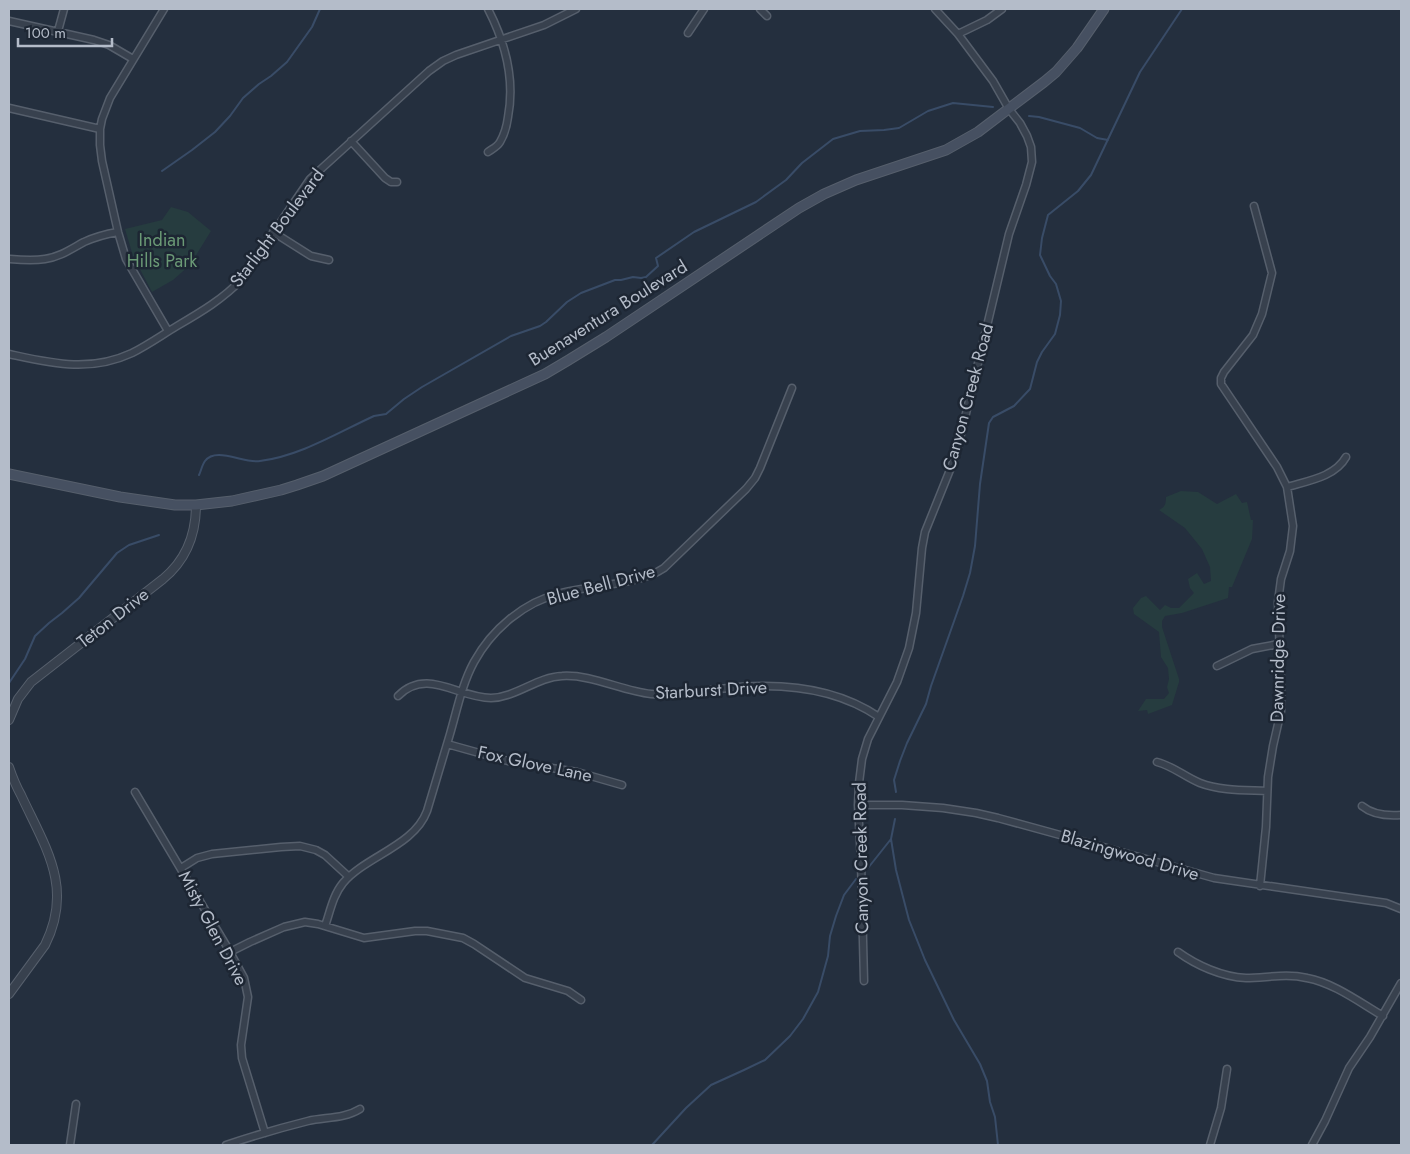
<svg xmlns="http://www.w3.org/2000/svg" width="1410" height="1154" font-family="Jost,sans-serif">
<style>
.green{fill:#263c3f}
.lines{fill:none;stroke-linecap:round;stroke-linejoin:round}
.stream{stroke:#394c67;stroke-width:2}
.minor-casing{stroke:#565f6c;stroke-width:9}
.tertiary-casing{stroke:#565f6c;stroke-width:10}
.secondary-casing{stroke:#565f6c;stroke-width:11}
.minor{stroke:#38414e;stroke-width:6}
.tertiary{stroke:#38414e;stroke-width:8}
.secondary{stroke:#465061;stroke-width:9}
.labels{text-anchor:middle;stroke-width:5;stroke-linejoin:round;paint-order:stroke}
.street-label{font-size:18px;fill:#b4bcc9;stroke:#1d2633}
.park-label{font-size:18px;fill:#6b9a76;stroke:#1d2633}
</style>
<rect width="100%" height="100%" fill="#242f3e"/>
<!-- green -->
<path class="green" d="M171 207 188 212 211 231 190 265 173 280 152 292 133 256 125 229 162 220Z
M1181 491 1198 492 1217 504 1236 494 1242 503 1247 502 1251 520H1253L1252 539 1232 587H1229L1228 598 1182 613 1165 616 1162 621V627L1179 679V682L1172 705 1148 714 1147 710 1138 711 1146 699H1164L1169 693 1167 687 1169 679 1168 668 1161 657 1159 632 1134 614 1133 608 1141 598 1146 596 1160 610 1165 605 1171 608H1179L1194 593 1190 588 1188 579 1197 573 1204 584 1211 581 1210 567 1202 549 1185 528 1159 510C1165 507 1166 504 1166 497Z"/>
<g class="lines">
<!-- stream -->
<path class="stream" d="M1029 116 1039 117 1080 128 1097 138 1108 140
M162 171 192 150 215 132 230 116 243 98 259 84 271 76 287 62 312 27 320 9
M199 475C201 471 202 465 205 461 216 446 244 464 260 461 300 456 337 433 374 416L386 414 404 399 422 387 511 336 540 326 546 322 567 302 581 293 615 280H621L633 277 641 278 646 277 658 266 656 258 694 232 756 202 786 180 802 163 833 139 860 131 884 130 899 128 928 111 953 103 993 107
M9 683 25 659 35 636 49 623 62 613 79 598 117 553 129 545 159 535
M896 792 894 780 900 761 907 743 926 704 931 686 963 596 970 573 975 546 980 484 989 423 993 417 1014 406 1030 389 1037 362 1042 352 1055 334 1060 315 1061 301 1056 284 1050 276 1040 255 1042 238 1048 215 1078 191 1091 175 1140 72 1182 9
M895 819 891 839 896 870 909 920 925 960 954 1020 980 1064 987 1081 990 1102 995 1117 998 1145
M868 868 891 839
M652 1145 686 1108 711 1085 744 1070 765 1060 790 1036 803 1019 818 992 828 956 830 936 836 916 844 895 856 879"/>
<!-- minor casing -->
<g class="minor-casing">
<path id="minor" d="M164 9 110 98 102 119 100 129V145L102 161 118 232 126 259 168 331
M760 9 767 16
M9 21 94 40 109 45 133 59
M58 31 64 9
M688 33 704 9
M958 34 987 20 1002 9
M9 108 100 129
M351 141 385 178 391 182H397
M488 152C492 149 497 147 500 142 504 135 507 125 508 117 515 80 505 42 488 9
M1254 206 1272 273 1262 314 1253 335 1224 372 1221 378V384L1277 467 1287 487 1293 526 1290 551 1281 579 1278 602 1281 683V711L1273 746 1268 777 1266 827 1260 886
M273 232 311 256 329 260
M10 259C21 260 33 261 45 259 60 257 71 249 84 242 95 237 106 234 118 232
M9 354C51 363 89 373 132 353 148 345 162 335 177 326 201 312 223 299 242 279L310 179 429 71 443 61 456 55 544 25 576 9
M1287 487C1307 481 1335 477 1346 457
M1217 666 1252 649 1279 644
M398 696C427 667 458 698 491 698 517 697 537 677 562 676 591 674 622 691 651 694 674 696 696 691 719 689 774 682 832 685 879 717
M447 744 508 761 577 772 622 785
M1157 762C1173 766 1185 777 1200 783 1221 791 1245 790 1267 791
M135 792 226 945 244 978 248 997 241 1045 242 1058 265 1133
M858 805H902L943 808 976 813 998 818 1071 838 1214 878 1386 903 1401 909
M1362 806C1373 815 1388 816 1401 815
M181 868 197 858 212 854 281 847 300 846 316 850 325 855 349 877
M325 926C330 912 333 895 343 883 366 856 414 846 427 811 435 785 442 760 450 734 457 710 462 684 474 662 492 629 524 602 561 593 591 585 639 585 664 568L746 489 755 478 760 468 792 388
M230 952 250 942 284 927 305 922 318 924 364 938 415 931H427L463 938 474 944 525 978 568 991 581 1000
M1178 952C1196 965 1222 977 1246 978 1266 978 1286 973 1307 978 1334 983 1359 1002 1383 1016
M864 981 861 861 858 805 859 783 862 759 868 739 897 682 909 648 916 613 922 548 925 532 956 455 1009 234 1026 185 1032 162 1031 147 1027 136 1020 123 1009 109 993 81 958 34 935 9
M70 1145 76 1104
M226 1145C253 1136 280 1128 308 1121 325 1117 344 1119 360 1109
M1210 1145 1221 1108 1227 1069
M1312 1145 1325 1121 1349 1068 1370 1037 1401 983"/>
</g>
<!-- tertiary casing -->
<g class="tertiary-casing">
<path id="tertiary" d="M9 720 18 699 31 682 163 579C186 560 196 535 196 505
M9 767C12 776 16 786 21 795 45 847 74 887 45 945L9 994"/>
</g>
<!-- secondary casing -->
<g class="secondary-casing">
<path id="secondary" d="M9 474 120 497 175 505H196L232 501 281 490 297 485 323 476 545 374 567 361 606 337 799 208 824 194 856 180 946 150 978 132 1044 82 1056 72 1077 48 1104 9"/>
</g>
<!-- minor -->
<use href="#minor" class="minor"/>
<!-- tertiary -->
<use href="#tertiary" class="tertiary"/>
<!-- secondary -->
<use href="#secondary" class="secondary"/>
</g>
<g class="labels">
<!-- street labels -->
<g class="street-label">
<text transform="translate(277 228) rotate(-53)" y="6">Starlight Boulevard</text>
<text transform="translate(608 313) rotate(-32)" y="6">Buenaventura Boulevard</text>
<text transform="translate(968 397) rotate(-75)" y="6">Canyon Creek Road</text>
<text transform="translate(601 585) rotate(-15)" y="6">Blue Bell Drive</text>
<text transform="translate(113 618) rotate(-38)" y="6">Teton Drive</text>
<text transform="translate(1278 658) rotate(-89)" y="6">Dawnridge Drive</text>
<text transform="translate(711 690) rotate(-3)" y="6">Starburst Drive</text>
<text transform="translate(535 764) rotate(12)" y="6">Fox Glove Lane</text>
<text transform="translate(1130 855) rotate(16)" y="6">Blazingwood Drive</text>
<text transform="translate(861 858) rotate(-91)" y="6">Canyon Creek Road</text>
<text transform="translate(213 928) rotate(62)" y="6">Misty Glen Drive</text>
</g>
<!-- park labels -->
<g class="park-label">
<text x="162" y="246">Indian<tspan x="162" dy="21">Hills Park</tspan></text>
</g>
</g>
<!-- border -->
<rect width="1410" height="1154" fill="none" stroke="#b4bcc9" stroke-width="20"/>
<!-- scale -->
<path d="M18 38v8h94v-8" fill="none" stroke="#b4bcc9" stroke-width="2.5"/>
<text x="25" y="38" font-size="15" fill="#b4bcc9" stroke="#1d2633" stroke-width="4" paint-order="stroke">100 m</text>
</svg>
